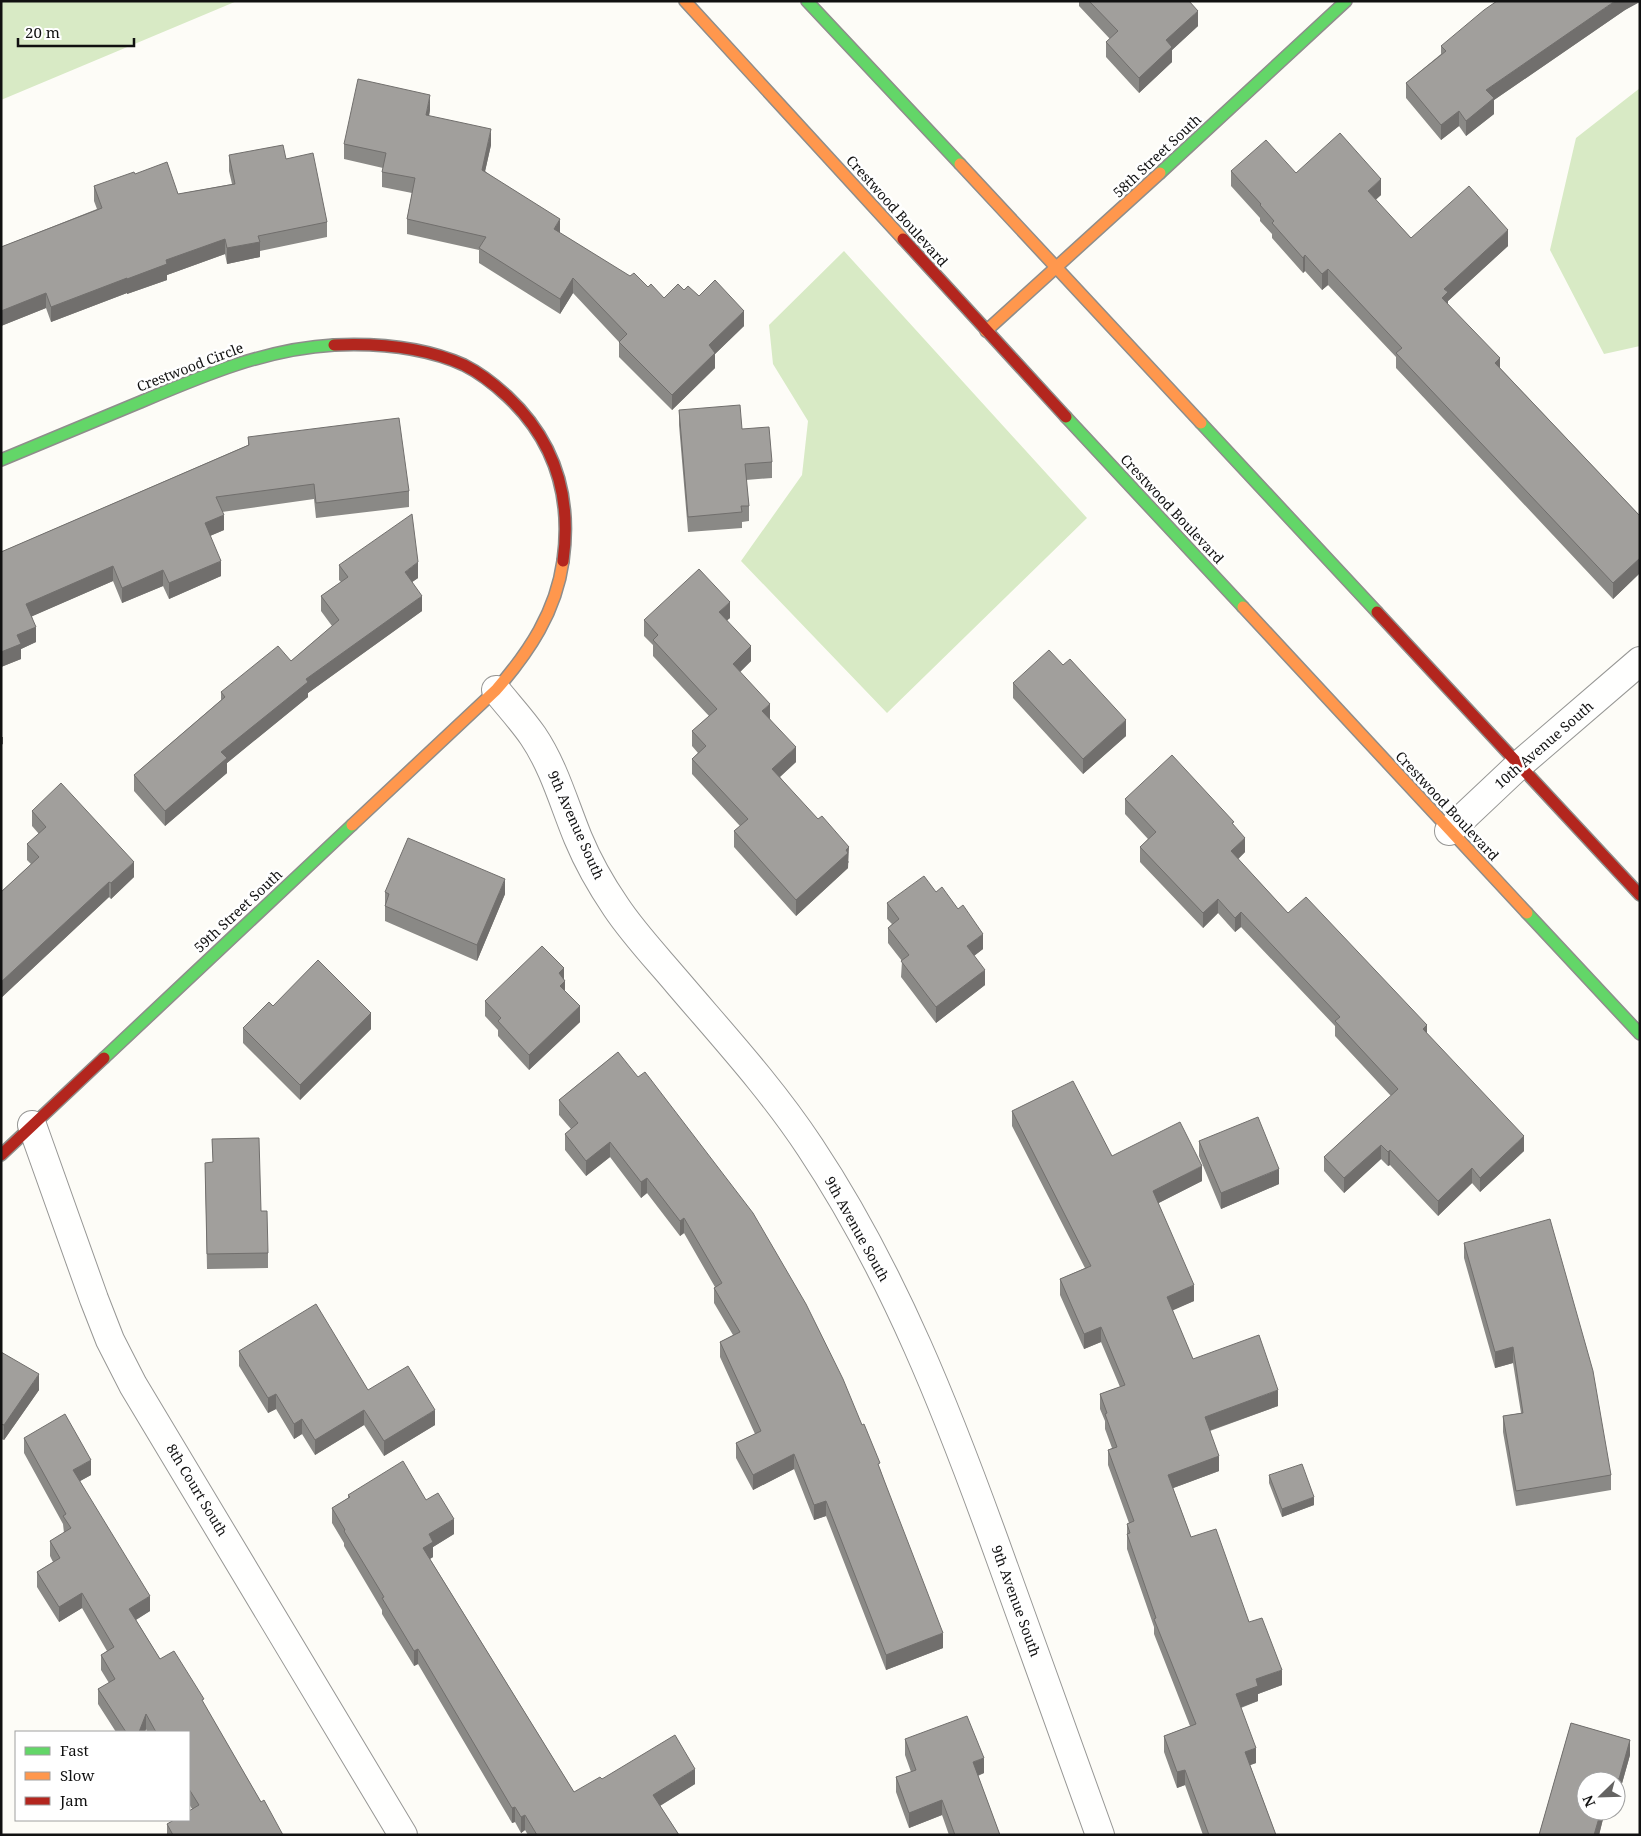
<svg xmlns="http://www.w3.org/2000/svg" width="1641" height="1836" font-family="'Noto Serif',serif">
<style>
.forest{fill:#d8eac5}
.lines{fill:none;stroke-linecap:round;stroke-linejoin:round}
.street-casing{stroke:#979795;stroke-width:30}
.fast-casing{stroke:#8e8d8b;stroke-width:14}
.slow-casing{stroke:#8e8d8b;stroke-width:14}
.jam-casing{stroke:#8e8d8b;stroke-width:14}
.street{stroke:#fffffe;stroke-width:28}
.fast{stroke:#63d668;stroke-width:11}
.slow{stroke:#ff974d;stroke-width:11}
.jam{stroke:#b3261e;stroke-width:11}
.wall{fill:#8a8986}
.shaded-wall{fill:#716f6d}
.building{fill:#a19f9c;stroke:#716f6d}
.labels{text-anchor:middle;stroke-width:5;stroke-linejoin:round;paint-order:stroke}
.street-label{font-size:14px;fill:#111;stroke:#fff}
</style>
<rect width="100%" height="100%" fill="#fdfcf7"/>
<!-- forest -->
<path class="forest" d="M1 1H237L1 100Z
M1640 88V346L1604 354 1550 250 1576 138Z
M844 251 1087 518 887 713 741 561 802 475 808 421 773 364 769 325Z"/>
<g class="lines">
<!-- street casing -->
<g class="street-casing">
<path id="street" d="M496 690C508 705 522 720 533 736 554 767 564 804 578 838 588 862 601 885 616 907 634 934 657 958 678 983 724 1037 771 1088 810 1147 894 1273 949 1415 1000 1557 1033 1649 1066 1742 1100 1835
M1449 831 1519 765 1640 661
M32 1125 94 1299 110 1340 133 1385 403 1835"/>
</g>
<!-- fast casing -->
<g class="fast-casing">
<path id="fast" d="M807 1 960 164
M1160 173 1346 1
M1066 417 1243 607
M1201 423 1377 612
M1 460C47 441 93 422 138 403 202 376 264 349 334 345
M1527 913 1640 1034
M104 1058 352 825"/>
</g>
<!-- slow casing -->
<g class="slow-casing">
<path id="slow" d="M685 1 903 239
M960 164 1201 423
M986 331 1160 173
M1243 607 1527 913
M352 825 496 690C529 652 556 612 563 561"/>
</g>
<!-- jam casing -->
<g class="jam-casing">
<path id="jam" d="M903 239 1066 417
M334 345C378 343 424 347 464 365 480 373 494 384 507 396 555 441 572 497 563 561
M1377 612 1640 895
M1 1155 104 1058"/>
</g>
<!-- street -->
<use href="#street" class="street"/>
<!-- fast -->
<use href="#fast" class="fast"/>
<!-- slow -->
<use href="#slow" class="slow"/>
<!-- jam -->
<use href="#jam" class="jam"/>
</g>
<!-- wall -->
<path class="wall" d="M1079 1H1189L1198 26 1172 50V62L1139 93 1106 57V42L1110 39 1079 6Z
M1640 1 1625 10 1494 100V114L1466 136 1459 126 1441 140 1406 98V83L1441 54V46Z
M430 110 429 116 491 145 485 171 560 233 664 298 684 290 699 296 744 326 715 354V368L672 410 619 357V342L573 293 560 314 479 263V250L407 234V219L412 193 382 187V172L383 168 344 159V144Z
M229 155 286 159 327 222V237L260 251V257L227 264 225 254 167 275V280L127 294V293L51 322 46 308 1 326V247L97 209 94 201V186L135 174 178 194 232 184 229 171Z
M1231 171 1296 173 1381 195 1375 200 1411 238 1508 246 1448 301V304L1500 368 1640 516V573L1613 599 1396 368V357L1328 285 1322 290 1305 271 1303 273 1272 238V234L1260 221V218L1231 186Z
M679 410 742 429 772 462V478L746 480 749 506V521L742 522V528L688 532 679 425Z
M1640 423V440L1639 439V424Z
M248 437 409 491V507L316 518 314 499 222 512 224 530 210 536 221 576 169 599 163 586 122 603 113 581 32 616 36 642 21 649V659L1 667V552L248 445Z
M339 565 418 578 412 582 422 611 308 693V697L227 763V773L165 826 134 791V775L221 700V692L291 661 332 626 321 611V596L341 582 339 580Z
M730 618 727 620 751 661 740 672 770 719 796 762 780 777 849 862 848 863V868L796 916 734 847V831L740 826 692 774V759L698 753 692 746V731L709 716 653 656V645L644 636V620Z
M1063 665 1126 736 1083 774 1013 698V683Z
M1125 799 1234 826 1245 852 1238 859 1288 913 1427 1034 1524 1151 1480 1192 1472 1183 1438 1216 1390 1165 1388 1166 1381 1159 1344 1193 1324 1171V1157L1391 1096 1335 1036V1026L1241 927 1235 932 1218 913 1203 928 1140 862V847L1148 839 1125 814Z
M32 811 134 877 111 899 109 897 1 998V892L31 864 27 860V844L39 834 32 826Z
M385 892 505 894 477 961 385 921Z
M936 892 983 949 974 956 985 985 936 1023 901 977 902 961 888 943V928L892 924 887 919V903Z
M564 979 565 991 580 1022 529 1070 498 1036V1030L485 1016V1001Z
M273 1006 371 1029 300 1100 243 1043V1028Z
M618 1052 880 1469 943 1648 886 1670 826 1516 814 1520 794 1469 753 1490 736 1458V1443L755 1434 720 1357V1342L733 1335 714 1303V1288L715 1287 684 1233 680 1236 647 1193 641 1198 610 1157 586 1176 565 1150V1134L571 1129 559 1115V1100Z
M1012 1111 1112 1156 1202 1181 1158 1203 1194 1301 1172 1310 1193 1359 1278 1406 1210 1431 1219 1471 1173 1488 1191 1537 1249 1622 1282 1685 1258 1694V1701L1241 1708 1256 1763 1250 1765 1276 1835H1203L1185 1785 1177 1788 1164 1752V1736L1190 1726 1154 1634V1627L1127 1549V1524L1129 1523 1108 1465V1450L1112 1448 1105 1429V1421L1100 1409V1394L1120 1387 1101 1342 1084 1349 1060 1295V1279L1085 1268 1012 1126Z
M212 1139 268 1253V1268L207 1269 205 1163 213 1162Z
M1199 1141 1279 1184 1221 1209 1199 1156Z
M1464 1243 1611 1475V1490L1516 1506 1503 1432V1416L1521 1413 1513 1363 1495 1368 1464 1258Z
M239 1351 368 1390 435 1425 384 1456 364 1425 315 1455 302 1434 294 1439 276 1409 268 1413 239 1366Z
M1 1352 39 1390 4 1440 1 1439Z
M24 1438 91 1475 80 1481 150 1611 136 1620 160 1659 204 1704 261 1802 283 1835H167V1824L192 1809 189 1804V1732H147L146 1729 145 1732H116L98 1704V1689L109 1683 101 1670V1655L107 1651 82 1608 59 1622 37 1587V1572L53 1562 50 1556V1541L64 1533 63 1524 24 1453Z
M1269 1475 1314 1505 1282 1517 1269 1483Z
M348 1495 426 1500 454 1534 433 1547V1557L430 1559 574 1792 602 1779 695 1784 660 1806 679 1835H528L525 1830 521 1833 515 1822 512 1823 418 1664 414 1666 382 1614V1610L344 1546V1543L332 1523V1508L348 1498Z
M1571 1723 1630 1740V1755L1619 1794 1616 1793V1781H1586V1811H1605L1599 1835H1539Z
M905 1739 984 1773 978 1776 1000 1835H949L942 1815 909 1828 896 1792V1777L911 1772 905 1755Z"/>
<!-- shaded-wall -->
<path class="shaded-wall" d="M1615 1H1640V2L1625 10 1494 100V114L1466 136V121L1486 90Z
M1198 11V26L1172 50V62L1139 93V78L1166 40Z
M430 95V110L426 131V115Z
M1459 111V126L1441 140V125Z
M491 129V145L482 185V170Z
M1381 179V195L1368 207V191Z
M560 219V234L554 229Z
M1508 230V246L1448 301V308L1442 298 1444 289Z
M225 239V254L167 275V280L127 294V279L166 260Z
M260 242V257L227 264V248Z
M1305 255V271L1303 273V258Z
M1328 269V285L1322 290V274Z
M127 278V293L51 322V307Z
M573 278V293L560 314V299Z
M46 293V308L1 326V311Z
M744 311V326L715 354V368L672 410V395L709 345Z
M1500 358V373L1495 363Z
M224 515V530L205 538V523Z
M1640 558V573L1613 599V583Z
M221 561V576L169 599V583Z
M418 562V578L405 587V572Z
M113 566V581L26 619V604Z
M163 570V586L122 603V588Z
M422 596V611L308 693V697L227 763V773L165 826V811L221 752 306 679Z
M730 602V618L719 627V612Z
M36 627V642L21 649V659L1 667V652L17 635Z
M751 646V661L733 679V664Z
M770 704V719L762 726V711Z
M1126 720V736L1083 774V759Z
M1 737H3V744L1 745Z
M796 747V762L772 784V769Z
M1245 838V852L1231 866V851Z
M849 847 848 868 796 916V900Z
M134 862V877L111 899V883Z
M505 879V894L477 961V945Z
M109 882V897L1 998V982Z
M1218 899V913L1203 928V913Z
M1241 912V927L1235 932V918Z
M983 934V949L967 961V946Z
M564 968V982L565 981V996L560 1001 559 973Z
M985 970V985L936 1023V1007Z
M580 1006V1022L529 1070V1055Z
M371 1013V1029L300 1100V1085Z
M1427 1025V1039L1423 1029Z
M1524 1136V1151L1480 1192V1178Z
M610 1142V1157L586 1176V1161Z
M1381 1145V1159L1344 1193V1178Z
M1390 1150V1165L1388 1166V1152Z
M1202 1166V1181L1153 1206V1191Z
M1472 1168V1183L1438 1216V1201Z
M1279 1169V1184L1221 1209V1193Z
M647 1178V1193L641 1198V1182Z
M684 1218V1233L680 1236V1221Z
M1194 1285V1301L1167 1313V1297Z
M1101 1327V1342L1084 1349V1334Z
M1513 1347V1363L1495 1368V1352Z
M39 1374V1390L4 1440V1425Z
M1278 1390V1406L1205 1432V1417Z
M276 1394V1409L268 1413V1398Z
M364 1410V1425L315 1455V1440Z
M435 1410V1425L384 1456V1441Z
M302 1419V1434L294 1439V1424Z
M794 1454V1469L753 1490V1475Z
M1219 1456V1471L1168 1490V1475Z
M91 1460V1475L73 1485V1470Z
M1314 1497V1505L1282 1517V1509Z
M826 1501V1516L814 1520V1505Z
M454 1519V1534L433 1547V1557L423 1563V1548L429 1534Z
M82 1593V1608L59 1622V1607Z
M150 1596V1611L129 1624V1609Z
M943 1633V1648L886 1670V1655Z
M418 1649V1664L414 1666V1651Z
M1282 1670V1685L1258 1694V1701L1236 1709V1694L1256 1679Z
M146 1714V1729L145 1732H139Z
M1630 1740V1755L1619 1794V1779Z
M1256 1748V1763L1245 1767V1752Z
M984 1758V1773L973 1777V1762Z
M695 1769V1784L653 1810V1795Z
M1185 1770V1785L1177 1788V1772Z
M942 1800V1815L909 1828V1813Z
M515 1807V1822L512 1823V1808Z
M1601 1811H1605L1599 1835H1594Z
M525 1815V1830L521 1833V1817Z"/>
<!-- building -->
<path class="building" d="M1089 1H1189L1198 11 1166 40 1172 47 1139 78 1106 42 1118 31Z
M1497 1H1615L1486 90 1494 98 1466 121 1459 111 1441 125 1406 83 1446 51 1441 46 1484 10Z
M358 79 430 95 426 115 491 129 482 170 560 219 554 229 630 276 634 273 648 287 651 284 664 298 678 284 684 290 688 286 699 296 715 280 744 311 709 345 715 353 672 395 619 342 627 334 573 278 560 299 479 248 486 237 407 219 415 178 382 172 386 153 344 144Z
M1340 133 1381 179 1368 191 1411 238 1469 186 1508 230 1444 289 1448 292 1442 298 1500 358 1495 363 1640 516V558L1613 583 1396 353 1402 348 1328 269 1322 274 1305 255 1303 258 1272 223 1274 221 1260 205 1261 204 1231 171 1266 140 1296 173Z
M283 145 286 159 313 153 327 222 258 236 260 242 227 248 225 239 166 260 167 264 127 279V278L51 307 46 293 1 311V247L102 208 94 186 134 172 135 174 167 162 178 194 235 184 229 155Z
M740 405 742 429 769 427 772 462 745 464 749 506H741L742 512 688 517 679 410Z
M399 418 409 491 316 503 314 484 216 497 224 515 205 523 221 561 169 583 163 570 122 588 113 566 26 604 36 627 17 635 21 644 1 652V552L249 445 248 437Z
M412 514 418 562 405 572 422 596 306 679 308 682 221 752 227 758 165 811 134 775 225 697 221 692 278 646 291 661 339 620 321 596 348 577 339 565Z
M699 569 730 602 719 612 751 646 733 664 770 704 762 711 796 747 772 769 818 819 822 816 849 847 846 850 848 853 796 900 734 831 748 819 692 759 706 746 692 731 717 709 653 640 658 635 644 620Z
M1049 650 1063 665 1070 659 1126 720 1083 759 1013 683Z
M1172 755 1234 822 1232 823 1245 838 1231 851 1288 913 1306 897 1427 1025 1423 1029 1524 1136 1480 1178 1472 1168 1438 1201 1390 1150 1388 1152 1381 1145 1344 1178 1324 1157 1398 1089 1335 1021 1340 1017 1241 912 1235 918 1218 899 1203 913 1140 847 1156 832 1125 799Z
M61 783 134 862 111 883 109 882 1 982V892L39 857 27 844 46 827 32 811Z
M408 838 505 879 477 945 385 906 389 894 385 892Z
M924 876 936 892 942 887 958 909 963 905 983 934 967 946 985 970 936 1007 901 961 909 955 888 928 899 919 887 903Z
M542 946 564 968 559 973 565 981 560 986 580 1006 529 1055 498 1021 501 1018 485 1001Z
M318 960 371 1013 300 1085 243 1028 269 1002 273 1006Z
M618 1052 638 1077 645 1072 753 1213 806 1304 843 1379 862 1425 864 1424 880 1463 878 1464 884 1480 943 1633 886 1655 826 1501 814 1505 794 1454 753 1475 736 1443 761 1431 720 1342 740 1332 714 1288 722 1283 684 1218 680 1221 647 1178 641 1182 610 1142 586 1161 565 1134 578 1123 559 1100Z
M1073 1081 1112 1156 1180 1122 1202 1166 1153 1191 1194 1285 1167 1297 1193 1359 1259 1335 1278 1390 1205 1417 1219 1456 1168 1475 1191 1537 1216 1529 1249 1622 1262 1618 1282 1670 1256 1679 1258 1686 1236 1694 1256 1748 1245 1752 1276 1835H1209L1185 1770 1177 1772 1164 1736 1196 1724 1154 1619 1156 1618 1127 1534 1130 1533 1127 1524 1134 1521 1108 1450 1117 1447 1105 1414 1107 1413 1100 1394 1125 1385 1101 1327 1084 1334 1060 1279 1091 1266 1012 1111Z
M1258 1117 1279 1169 1221 1193 1199 1141Z
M259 1138 261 1211H267L268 1253 207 1254 205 1163 213 1162 212 1139Z
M1550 1219 1593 1371 1611 1475 1516 1491 1503 1416 1523 1413 1513 1347 1495 1352 1464 1243Z
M316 1304 368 1390 408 1366 435 1410 384 1441 364 1410 315 1440 302 1419 294 1424 276 1394 268 1398 239 1351Z
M1 1352 39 1374 4 1425 1 1424Z
M65 1414 91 1460 73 1470 150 1596 129 1609 160 1659 174 1651 204 1699 202 1700 261 1802 264 1800 283 1835H173L167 1824 174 1820H189V1811L199 1805 189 1789V1732H156L146 1714 139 1732H126L98 1689 115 1679 101 1655 114 1647 82 1593 59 1607 37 1572 60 1558 50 1541 71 1528 63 1516 66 1514 24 1438Z
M403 1461 426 1500 438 1493 454 1519 429 1534 433 1542 423 1548 574 1792 600 1777 602 1779 675 1735 695 1769 653 1795 679 1835H537L525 1815 521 1817 515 1807 512 1808 418 1649 414 1651 382 1598 384 1597 344 1531 345 1530 332 1508 350 1497 348 1495Z
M1302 1464 1314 1497 1282 1509 1269 1475Z
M967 1716 984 1758 973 1762 1000 1835H955L942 1800 909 1813 896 1777 916 1770 905 1739Z
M1571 1723 1630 1740 1619 1779 1611 1776 1609 1781H1586V1811H1601L1594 1835H1539Z"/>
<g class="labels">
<!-- street labels -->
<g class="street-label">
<text transform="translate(1157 156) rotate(-43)" y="5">58th Street South</text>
<text transform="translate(897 211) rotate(48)" y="5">Crestwood Boulevard</text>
<text transform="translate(190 367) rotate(-21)" y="5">Crestwood Circle</text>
<text transform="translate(1172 509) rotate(47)" y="5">Crestwood Boulevard</text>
<text transform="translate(1544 745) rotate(-41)" y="5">10th Avenue South</text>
<text transform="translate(1447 806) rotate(47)" y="5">Crestwood Boulevard</text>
<text transform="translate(576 825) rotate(66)" y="5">9th Avenue South</text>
<text transform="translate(238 911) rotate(-43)" y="5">59th Street South</text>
<text transform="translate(857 1229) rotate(61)" y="5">9th Avenue South</text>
<text transform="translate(197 1490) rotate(59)" y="5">8th Court South</text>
<text transform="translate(1016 1601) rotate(70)" y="5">9th Avenue South</text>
</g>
</g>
<!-- border -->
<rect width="1641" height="1836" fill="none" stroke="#111111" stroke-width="5"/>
<!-- legend -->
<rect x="15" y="1731" width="175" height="90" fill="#ffffff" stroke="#a0a0a0"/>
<rect x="25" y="1747" width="25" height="8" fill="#63d668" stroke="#a0a0a0"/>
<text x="60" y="1756" font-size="15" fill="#111111">Fast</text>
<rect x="25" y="1772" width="25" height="8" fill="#ff974d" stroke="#a0a0a0"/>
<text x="60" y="1781" font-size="15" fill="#111111">Slow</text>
<rect x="25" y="1797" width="25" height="8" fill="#b3261e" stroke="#a0a0a0"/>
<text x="60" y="1806" font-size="15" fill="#111111">Jam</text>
<!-- north arrow -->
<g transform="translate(1601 1796) rotate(247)"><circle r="24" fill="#ffffff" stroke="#a0a0a0"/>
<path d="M0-4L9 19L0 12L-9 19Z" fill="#646362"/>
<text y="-8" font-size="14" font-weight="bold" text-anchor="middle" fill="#111111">N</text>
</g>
<!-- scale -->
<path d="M18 38v8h116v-8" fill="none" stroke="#111111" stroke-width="2.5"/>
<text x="25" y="38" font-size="15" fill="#111111" stroke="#ffffff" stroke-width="4" paint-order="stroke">20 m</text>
</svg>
